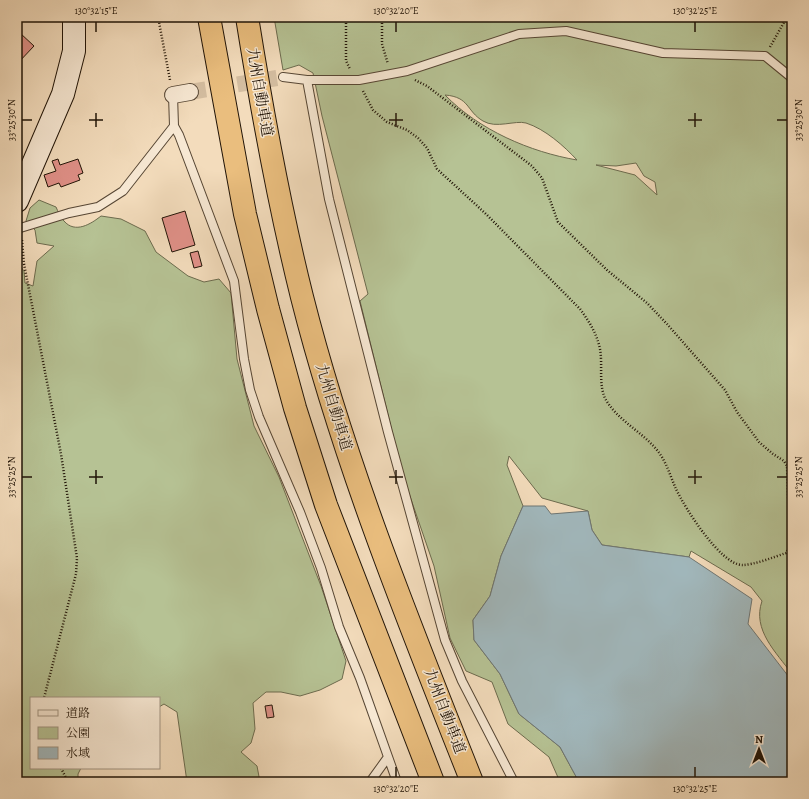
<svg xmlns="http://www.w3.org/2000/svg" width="809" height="799" font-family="Alegreya,'Noto Serif JP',serif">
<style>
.green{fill:#b6c294;stroke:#6c6b4e;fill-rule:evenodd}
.water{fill:#a1b8bd;stroke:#6e7674}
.building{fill:#e19189;stroke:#211407}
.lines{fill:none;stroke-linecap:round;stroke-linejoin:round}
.street-tunnel{stroke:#d4bea1;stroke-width:16;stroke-dasharray:16 8;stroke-linecap:butt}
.lane-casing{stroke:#564634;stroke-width:10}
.street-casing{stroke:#564634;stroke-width:18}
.secondary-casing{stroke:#211407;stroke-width:24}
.highway-casing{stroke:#211407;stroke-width:24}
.path{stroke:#211407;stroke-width:2.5;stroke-dasharray:1 2;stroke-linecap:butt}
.lane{stroke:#f7e8d3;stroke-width:8}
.street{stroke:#f7e8d3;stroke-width:16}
.secondary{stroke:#f7e8d3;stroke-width:22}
.highway{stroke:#eabe7e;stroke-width:22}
.ticks{fill:none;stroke:#211407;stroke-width:1.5}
.labels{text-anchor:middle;stroke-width:3;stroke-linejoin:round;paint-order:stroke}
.street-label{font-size:15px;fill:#211407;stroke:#f7e8d3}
.neatline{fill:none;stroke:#211407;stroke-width:1.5}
.ticks-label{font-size:10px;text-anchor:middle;fill:#211407}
</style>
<rect width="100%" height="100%" fill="#f3dcbc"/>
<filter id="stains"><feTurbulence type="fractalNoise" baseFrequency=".005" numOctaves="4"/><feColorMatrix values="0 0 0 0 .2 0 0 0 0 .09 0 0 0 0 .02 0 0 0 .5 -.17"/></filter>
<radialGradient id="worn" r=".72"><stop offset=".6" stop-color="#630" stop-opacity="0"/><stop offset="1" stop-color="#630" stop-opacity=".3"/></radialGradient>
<!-- green -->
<path class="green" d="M274 17H792V674C776 652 752 630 762 601L751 587 691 551 689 557 602 545 592 530 588 511 542 498 509 456 507 465 523 506 501 556 490 596 473 620 474 640 500 674 519 714 560 747 579 782H560L549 757 508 724 492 682 466 671 450 638 434 566 403 476 360 301 368 294 322 116 313 73 299 65 283 70ZM445 95C470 97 466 111 483 121 496 129 515 120 526 123 545 129 564 146 577 160 530 152 479 130 445 95ZM636 163 644 176 655 182 657 195 635 175 596 165 616 166Z
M39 200 56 207C58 211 60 218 64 221 75 234 91 224 101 216L121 219 145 231 156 252 188 276 204 282 219 279 231 293 237 359 254 426 279 477 321 586 346 661 342 679 320 690 300 696 281 692H266L253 703 255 729 251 743 241 752 257 766 260 782H187L177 712 164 704 159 707V698H31V768H81L78 774V782H17V294H20L17 287V270L20 266 24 271 25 283 33 286 37 261 54 246 37 243 35 230 26 221 30 208Z"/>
<!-- water -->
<path class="water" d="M523 506H545L551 514 588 511 592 530 602 545 689 557 752 599 748 624 792 681V782H579L560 747 519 714 500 674 474 640 473 620 490 596 501 556Z"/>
<!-- building -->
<path class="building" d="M20 33 34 46 17 64V36Z
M58 159 60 165 78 159 83 173 78 175 80 180 61 187 59 183 48 187 44 175 56 171 52 161Z
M185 211 195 245 172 252 162 218Z
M198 251 202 266 194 268 190 253Z
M272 705 274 717 267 718 265 706Z"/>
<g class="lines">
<!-- street-tunnel -->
<path class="street-tunnel" d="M190 92 283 77"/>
<!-- lane casing -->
<g class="lane-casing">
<path id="lane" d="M283 77 307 80H359L407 71 519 34 566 31 663 53 765 56 792 78
M307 80 329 199 388 432 445 640 462 681 514 782
M174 126 179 135 234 281 244 359 250 390 259 417 300 512 321 568 339 627 360 678 397 782
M17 229 69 213 98 207 123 191 174 126 173 95
M370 782 388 757"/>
</g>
<!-- street casing -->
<g class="street-casing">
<path id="street" d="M173 95 190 92"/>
</g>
<!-- secondary casing -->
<g class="secondary-casing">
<path id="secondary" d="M17 201 63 94 74 51V17"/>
</g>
<!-- highway casing -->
<g class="highway-casing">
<path id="highway" d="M209 17 245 214 268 309 295 408 326 505 433 782
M247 17C262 111 279 205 302 297 344 463 409 623 472 782"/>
</g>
<!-- path -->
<path class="path" d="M158 17 170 80
M346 17V61L350 69
M382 17V44L388 64
M770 47 787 17
M415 80 427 86 532 166 542 178 558 222 607 270 647 303 667 324 725 390 737 412 759 442 773 454 784 461 787 466 789 523 792 536
M363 91 373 110 387 122 407 130 418 138 427 148 437 169 486 214 580 309C589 321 597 334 600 349 603 365 598 386 606 400 619 422 645 433 660 454 667 464 671 478 676 489 685 508 720 564 742 565 754 565 774 557 786 553L792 541
M22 240 24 264 61 454 77 558 76 574 44 698
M61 768 68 782"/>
<!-- lane -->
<use href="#lane" class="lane"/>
<!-- street -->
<use href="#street" class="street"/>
<!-- secondary -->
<use href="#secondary" class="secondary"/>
<!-- highway -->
<use href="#highway" class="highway"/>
</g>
<!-- ticks -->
<path class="ticks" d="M96 22V32M396 22V32M695 22V32M96 113V127M396 113V127M695 113V127M22 120H32M89 120H103M389 120H403M688 120H702M777 120H787M96 470V484M396 470V484M695 470V484M22 477H32M89 477H103M389 477H403M688 477H702M777 477H787M396 767V777M695 767V777"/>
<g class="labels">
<!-- street labels -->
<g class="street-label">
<text transform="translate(260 92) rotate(80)" y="5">九州自動車道</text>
<text transform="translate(334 407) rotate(73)" y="5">九州自動車道</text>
<text transform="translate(445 711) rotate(69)" y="5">九州自動車道</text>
</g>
</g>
<!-- margin -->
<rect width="809" height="799" fill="none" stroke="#f3dcbc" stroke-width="44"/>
<!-- legend -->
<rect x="30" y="697" width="130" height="72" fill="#f7e8d3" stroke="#a19381"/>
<rect x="38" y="710" width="20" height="6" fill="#f7e8d3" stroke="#a19381"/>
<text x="66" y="717" font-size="12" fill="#211407">道路</text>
<rect x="38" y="727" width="20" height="12" fill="#b6c294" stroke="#a19381"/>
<text x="66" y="737" font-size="12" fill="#211407">公園</text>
<rect x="38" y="747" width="20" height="12" fill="#a1b8bd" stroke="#a19381"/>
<text x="66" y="757" font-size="12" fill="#211407">水域</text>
<!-- north arrow -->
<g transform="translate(759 749)" stroke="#f7e8d3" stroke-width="3" paint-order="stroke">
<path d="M0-3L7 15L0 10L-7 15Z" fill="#211407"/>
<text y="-6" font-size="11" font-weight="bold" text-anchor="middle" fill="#211407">N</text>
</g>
<rect x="22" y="22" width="765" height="755" class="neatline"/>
<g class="ticks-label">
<text x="96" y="14">130°32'15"E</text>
<text x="396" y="14">130°32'20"E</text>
<text x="695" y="14">130°32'25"E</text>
<text transform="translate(11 120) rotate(-90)" y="4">33°25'30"N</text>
<text transform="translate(798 120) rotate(-90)" y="4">33°25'30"N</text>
<text transform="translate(11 477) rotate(-90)" y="4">33°25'25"N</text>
<text transform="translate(798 477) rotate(-90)" y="4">33°25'25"N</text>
<text x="396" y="792">130°32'20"E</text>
<text x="695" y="792">130°32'25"E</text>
</g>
<rect width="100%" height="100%" filter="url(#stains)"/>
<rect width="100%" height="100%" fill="url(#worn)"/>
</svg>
